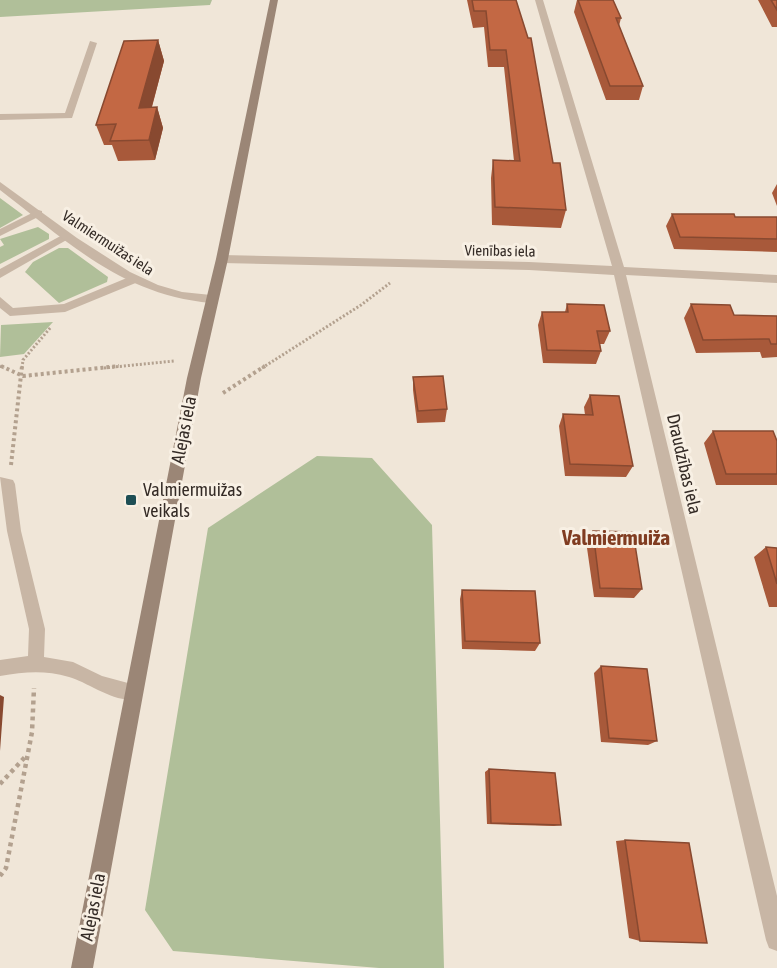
<svg xmlns="http://www.w3.org/2000/svg" width="777" height="968" font-family="'Asap Condensed',sans-serif">
<style>
.green{fill:#b0bf99}
.lines{fill:none;stroke-linecap:round;stroke-linejoin:round}
.path-far2{stroke:#b3a18f;stroke-width:3;stroke-dasharray:2 2;stroke-linecap:butt}
.path-far1{stroke:#b3a18f;stroke-width:4;stroke-dasharray:3 3;stroke-linecap:butt}
.path{stroke:#b3a18f;stroke-width:4.5;stroke-dasharray:4 4;stroke-linecap:butt}
.lane{fill:#c8b6a5;fill-rule:evenodd}
.street{fill:#c8b6a5;fill-rule:evenodd}
.secondary{fill:#9b8676;fill-rule:evenodd}
.wall{fill:#a8593a}
.shaded-wall{fill:#884930}
.building{fill:#c36844;stroke:#884930;stroke-width:1.5}
.poi-dot{fill:#1d4e54;stroke:#f8f0e4;stroke-width:2}
.labels{text-anchor:middle;stroke-width:6;stroke-linejoin:round;paint-order:stroke}
.far-street-label{font-size:15px;fill:#342b26;stroke:#f8f0e4}
.street-label{font-size:18px;fill:#342b26;stroke:#f8f0e4}
.poi-label{font-size:18px;fill:#342b26;stroke:#f8f0e4;text-anchor:start}
.quarter-label{font-size:21px;font-weight:bold;fill:#803c21;stroke:#f8f0e4}
</style>
<rect width="100%" height="100%" fill="#f0e6d8"/>
<!-- green -->
<path class="green" d="M0 0H212L210 5 0 17Z
M0 198 23 215 0 228Z
M38 227 49 234V239L0 264V247L4 245 0 239Z
M59 248H68L108 277 107 282 59 303 25 272 33 262Z
M53 322 24 354 0 357 1 325Z
M317 456 372 458 432 525 444 968H379L173 951 145 910 208 528Z"/>
<g class="lines">
<!-- path-far2 -->
<path class="path-far2" d="M0 366 4 368
M22 368 23 360 51 327
M104 368 174 361
M262 368 361 305 390 283"/>
<!-- path-far1 -->
<path class="path-far1" d="M1 366 23 376 119 366
M223 393 265 366
M11 465 22 366"/>
<!-- path -->
<path class="path" d="M0 784 26 756
M0 876 6 868 32 732 34 688"/>
<!-- lane -->
<path class="lane" d="M90 41 97 43 72 118 0 120V114L65 113Z
M38 210 42 211V215L0 236V229Z
M66 233 70 234V238L0 278V269Z
M134 275 139 279 138 282 65 312 10 316 0 308V297L13 308 64 304Z
M0 477 13 480 15 484 21 531 45 629 44 657 73 662 102 676 139 686 141 692 139 698C118 706 88 682 69 677 44 670 25 672 0 676V660L28 656 29 629 7 531Z"/>
<!-- street -->
<path class="street" d="M535 0H543L624 267 777 275V283L626 275 777 896V951L769 948 766 940 614 275 529 270 222 263 216 259 222 255 529 262 612 266Z
M0 182 77 238 130 272 158 285 182 292 211 295 217 299 211 303C122 295 68 242 0 190Z"/>
<!-- secondary -->
<path class="secondary" d="M270 0H278L228 259 201 378 93 968H71L187 378 216 259Z"/>
</g>
<!-- wall -->
<path class="wall" d="M467 0H516L553 163 566 210 561 228 492 225 491 178 493 160 514 161 504 67H488L484 27 473 28Z
M577 0H613L621 18 619 26 643 86 639 100H606L574 12Z
M758 0H777V27H772Z
M158 40 164 61 152 107H157L163 128 155 160 118 161 112 145H104L96 125Z
M777 184V206L772 193Z
M672 214 735 217H777V252L674 249 666 226Z
M567 304 610 331 604 344H600L601 351 596 364 543 363 538 325 542 312H565Z
M691 304 734 315 777 316V357L762 358 760 352 696 353 684 318Z
M413 377 447 409 445 422 417 423 413 390Z
M590 395 633 466 626 477 565 476 559 426 563 414 585 415 584 407Z
M713 431 777 441V485H716L704 443Z
M593 531 642 589 634 598 594 597 586 541Z
M766 547 777 548V607H769L754 557Z
M462 590 540 643 535 651 462 649 460 599Z
M601 666 657 741 648 745 601 742 594 673Z
M489 769 561 825 554 826 487 824 485 772Z
M625 840 640 941 629 938 616 841Z"/>
<!-- shaded-wall -->
<path class="shaded-wall" d="M158 40 164 61 146 128 139 108Z
M157 107 163 128 155 160 149 140Z
M0 695 4 697 0 751Z"/>
<!-- building -->
<path class="building" d="M472 0H516L528 38H531L553 163H560L566 210 495 207 493 160 520 161 506 50H490L486 11H474Z
M578 0H613L621 18H616L643 86H610Z
M771 0H777V10Z
M158 40 139 108 157 107 149 140 110 141 116 124 96 125 124 41Z
M672 214H734L735 217H777V239L680 237Z
M567 304 604 305 610 331H597L601 351 547 350 542 312H568Z
M691 304 730 305 734 315 777 316V344H771L769 339 703 340Z
M443 376 447 409 418 411 413 377Z
M590 395 619 396 633 466 570 464 563 414 593 415Z
M713 431H773L777 441V474H726Z
M593 531 633 532 642 589 600 588Z
M766 547 777 548V584Z
M462 590 535 591 540 643 465 641Z
M601 666 647 669 657 741 609 738Z
M489 769 555 773 561 825 491 823Z
M625 840 689 843 707 943 640 941Z"/>
<!-- markers -->
<rect class="poi-dot" x="125" y="494" width="12" height="12" rx="3"/>
<g class="labels">
<!-- far-street labels -->
<g class="far-street-label">
<text transform="translate(108 243) rotate(33)" y="5">Valmiermuižas iela</text>
<text transform="translate(500 251) rotate(1)" y="5">Vienības iela</text>
</g>
<!-- street labels -->
<g class="street-label">
<text transform="translate(184 430) rotate(-79)" y="6">Alejas iela</text>
<text transform="translate(684 464) rotate(77)" y="6">Draudzības iela</text>
<text transform="translate(93 907) rotate(-79)" y="6">Alejas iela</text>
</g>
<!-- poi labels -->
<g class="poi-label">
<text x="143" y="496">Valmiermuižas<tspan x="143" dy="21">veikals</tspan></text>
</g>
<!-- quarter labels -->
<g class="quarter-label">
<text x="616" y="545">Valmiermuiža</text>
</g>
</g>
</svg>
